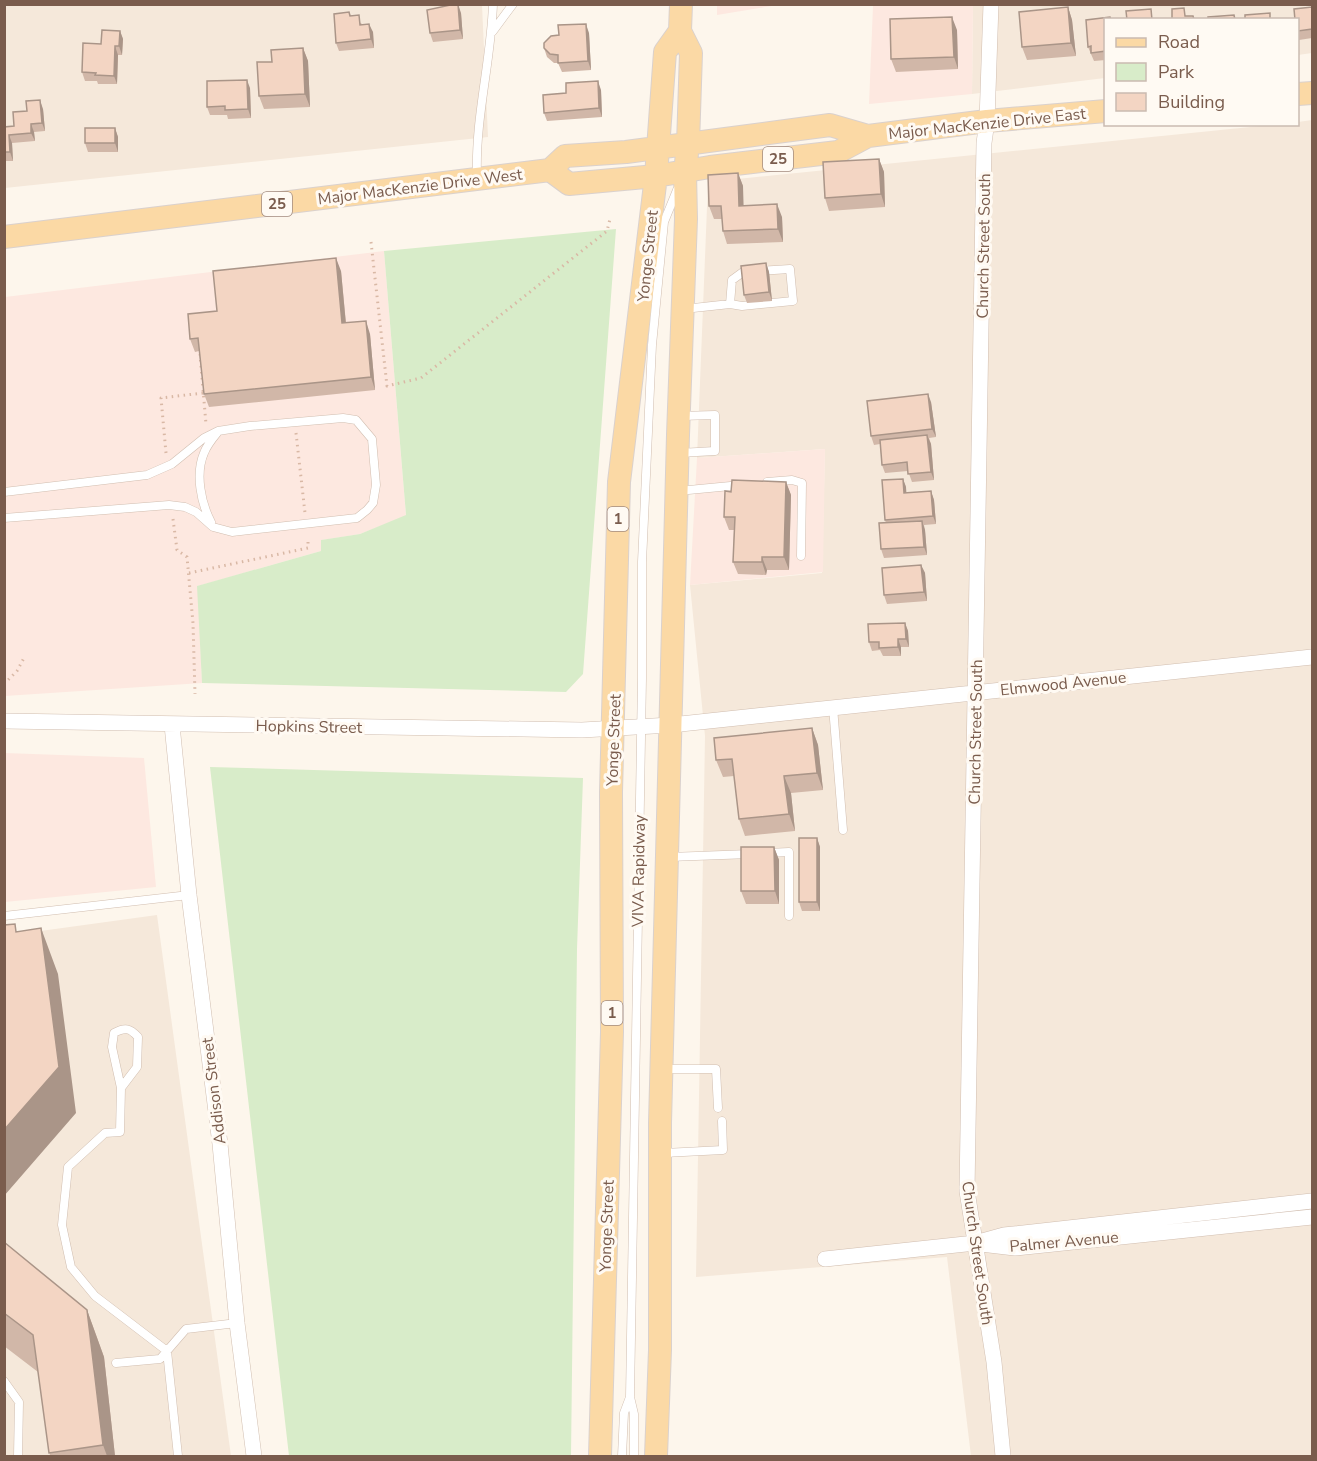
<svg xmlns="http://www.w3.org/2000/svg" width="1317" height="1461" font-family="'Nunito Sans',sans-serif">
<style>
.residential{fill:#f5e8da}
.commercial{fill:#fde8e0}
.green{fill:#d8ecc9}
.lines{fill:none;stroke-linecap:round;stroke-linejoin:round}
.lane-casing{stroke:#d1beb0;stroke-width:9}
.street-casing{stroke:#d1beb0;stroke-width:16}
.primary-casing{stroke:#dad1cd;stroke-width:24}
.path{stroke:#d9b8a5;stroke-width:3;stroke-dasharray:1.5 4.5;stroke-linecap:butt}
.lane{stroke:#fff;stroke-width:8}
.street{stroke:#fff;stroke-width:15}
.primary{stroke:#fbd9a5;stroke-width:22}
.wall{fill:#d1b7a8}
.shaded-wall{fill:#aa9588}
.building{fill:#f3d5c3;stroke:#aa9588;stroke-width:1.5}
.labels{text-anchor:middle;stroke-width:6;stroke-linejoin:round;paint-order:stroke}
.shield{fill:#fffaf3;stroke:#a28b7f;stroke-width:1.5}
.shield-label{font-size:15px;font-weight:bold;fill:#7a5c4d}
.street-label{font-size:16px;fill:#7a5c4d;stroke:#fffaf3}
</style>
<rect width="100%" height="100%" fill="#fdf6ec"/>
<!-- residential -->
<path class="residential" d="M4 5H482L488 137 5 188Z
M973 5H1312V53L1298 55V20H1106L1105 78 972 94Z
M1312 120V1456H971L947 1257 696 1277 705 736 690 585 822 573 825 449 697 458 708 182 1270 125 1298 124V122Z
M157 915 231 1456H5L4 936Z"/>
<!-- commercial -->
<path class="commercial" d="M893 4 973 5 972 94 869 104 873 6Z
M717 5H778L717 15Z
M384 251 406 516 360 534 322 540 321 551 198 586 202 683 5 696V297Z
M825 449 823 572 690 585 697 458Z
M5 753 144 758 156 887 5 902Z"/>
<!-- green -->
<path class="green" d="M616 229 583 674 566 692 202 683 197 586 321 551V540L360 534 406 515 384 251Z
M210 767 583 778 577 949 571 1456H289Z"/>
<g class="lines">
<!-- lane casing -->
<g class="lane-casing">
<path id="lane" d="M493 31 513 4
M477 176C475 118 491 62 493 4
M684 309 730 304 732 280 743 272 790 269 793 301 742 306 730 304
M679 453 715 451V415L680 416
M767 482 792 480 802 483 801 556
M678 491 741 485
M4 492 147 475 172 464 204 438 218 431 250 426 343 418 356 420 372 439 376 485 373 503 367 510 357 518 232 532 213 527 196 512 185 507 169 505 4 518
M211 522C201 503 195 474 204 453 207 445 212 439 217 433
M833 707 843 830
M768 853 789 852V916
M669 857 750 854
M4 916 189 895
M664 1069H716L718 1108
M121 1088 112 1047 114 1033C125 1027 130 1028 138 1037L137 1067 121 1088 120 1132 105 1133 68 1167 62 1225 71 1267 95 1296 167 1351 178 1456
M664 1153 723 1150 722 1121
M116 1363 160 1359 186 1329 237 1323
M4 1381 19 1402 18 1456
M622 1456 624 1413 630 1397
M634 1456V1414L630 1397 642 678V562L652 345 664 222 677 190"/>
</g>
<!-- street casing -->
<g class="street-casing">
<path id="street" d="M991 4 987 121 984 143 967 1191 994 1362 1003 1456
M4 721 582 730 671 725 1312 657
M172 725 189 895 220 1144 237 1323 254 1456
M981 1244 1015 1248 1312 1217
M825 1259 975 1243 1004 1235 1312 1201"/>
</g>
<!-- primary casing -->
<g class="primary-casing">
<path id="primary" d="M1298 94 1312 93
M550 170 569 184 656 176 710 167 838 152 868 136 987 121 1106 111
M4 237 550 170 565 156 626 152 830 125 868 136
M600 1456 612 1032 611 792 619 482 656 176 665 52 680 31
M656 1456 660 1350V1123L678 435 686 219 685 172 688 144 691 53 680 31 681 4"/>
</g>
<!-- path -->
<path class="path" d="M371 242 387 386 421 378 607 231 610 219
M200 354 206 424
M296 433 305 513
M166 453 161 398 203 393
M173 519 177 550 187 557 193 623 195 694
M189 573 308 548V539
M4 684 17 671 25 656"/>
<!-- lane -->
<use href="#lane" class="lane"/>
<!-- street -->
<use href="#street" class="street"/>
<!-- primary -->
<use href="#primary" class="primary"/>
</g>
<!-- wall -->
<path class="wall" d="M758 4H793L792 6Z
M1068 7 1072 20 1076 56 1027 60 1022 47Z
M1312 7V38L1299 40 1298 36V20Z
M349 12 351 16 373 32 374 48 339 51 336 43Z
M461 13 463 39 433 42 430 33Z
M1110 17 1111 20H1106V60L1094 61 1088 47 1086 20Z
M957 30 958 69 896 72 891 59Z
M120 31 123 39 122 55H118L117 84H98L97 81H85L82 72 101 44Z
M589 33 591 70 562 72 558 63H554L547 57 544 48Z
M303 48 308 61 310 107 264 109 259 96 272 62Z
M250 88 251 118 228 119 227 115H210L207 107Z
M601 90 602 117 547 121 544 113Z
M43 109 45 131 34 132 35 141 12 143 13 161H4V127L14 126Z
M115 128 118 137V152H88L85 143Z
M879 159 884 172 885 207 829 211 825 198Z
M738 173 743 186V205L782 217 783 242 727 244 723 231 722 219H714L709 206Z
M766 263 769 272 772 301 747 303 744 295Z
M341 271 346 323 370 334 375 390 209 407 204 394 199 351 195 352 190 339 217 311Z
M931 402 936 437 929 438 931 444 934 480 912 482 908 471 885 473 882 465 880 444 874 445 871 436Z
M903 479 906 487V493L931 491 934 500 936 524 924 525 925 530 927 555 884 558 881 549 886 523 885 520Z
M786 482 791 495 789 570H767L766 575 738 574 733 562 734 530H729L724 517 731 492Z
M921 565 925 573 927 601 887 604 884 595Z
M905 623 908 631 909 647H901V656H883L880 650 872 651 869 642Z
M812 728 818 745 823 790 791 793 795 831 745 836 739 819 734 776 723 777 716 760Z
M817 838 820 847V911H802L799 902Z
M774 847 779 860V904H746L741 891Z
M4 1242 87 1310 104 1357 115 1456H50L38 1372 4 1346Z"/>
<!-- shaded-wall -->
<path class="shaded-wall" d="M458 4 461 13 463 39 460 30Z
M1068 7 1072 20 1076 56 1071 43Z
M952 17 957 30 958 69 954 57Z
M369 24 373 32 374 48 371 39Z
M586 24 589 33 591 70 588 61Z
M120 31 123 39 122 55 119 46Z
M115 46 118 55 117 84 114 76Z
M303 48 308 61 310 107 305 94Z
M247 80 250 88 251 118 248 109Z
M598 81 601 90 602 117 599 108Z
M40 100 43 109 45 131 42 123Z
M31 124 34 132 35 141 31 133Z
M115 128 118 137V152L115 143Z
M9 135 12 143 13 161 10 152Z
M879 159 884 172 885 207 881 194Z
M738 173 743 186 744 219 739 206Z
M777 204 782 217 783 242 778 229Z
M336 258 341 271 347 336 342 323Z
M766 263 769 272 772 301 769 292Z
M366 321 370 334 375 390 371 377Z
M928 394 931 402 936 437 932 429Z
M927 435 931 444 934 480 931 472Z
M903 479 906 487 907 502 904 493Z
M786 482 791 495 789 570 784 557Z
M931 491 934 500 936 524 933 516Z
M922 521 925 530 927 555 924 547Z
M762 557 767 570 766 575 762 562Z
M921 565 925 573 927 601 924 592Z
M905 623 908 631 909 647 906 639Z
M898 639 901 647V656L898 647Z
M812 728 818 745 823 790 817 773Z
M784 776 791 793 795 831 789 814Z
M817 838 820 847V911L817 902Z
M774 847 779 860V904L775 891Z
M41 928 58 974 76 1113 4 1196V1130Z
M87 1310 104 1357 115 1456H107L103 1445Z"/>
<!-- building -->
<path class="building" d="M455 4H458L460 30 430 33 427 10Z
M1068 7 1071 43 1022 47 1019 12Z
M1312 7V29L1298 31V20H1295L1294 9Z
M1184 8 1185 16H1193L1194 20H1172V9Z
M1151 9 1152 20H1127L1126 11Z
M349 12 350 16 359 15 360 25 369 24 371 39 336 43 334 14Z
M1270 13V20H1245V15Z
M1234 15 1235 20H1208V17Z
M952 17 954 57 891 59 890 19Z
M1110 17 1111 20H1106V51L1091 53V46L1088 47 1086 20Z
M586 24 588 61 558 63V55L550 54 544 48V43L551 36 559 35 558 25Z
M102 30 120 31 119 46H115L114 76 95 75 96 73 82 72 83 43 101 44Z
M303 48 305 94 259 96 257 62H272L271 50Z
M247 80 248 109 225 110V106L207 107V81Z
M598 81 599 108 544 113 543 95 566 93V83Z
M40 100 42 123 31 124V133L9 135 10 152H4V127L14 126 13 112 27 111 26 101Z
M85 128H115V143H85Z
M879 159 881 194 825 198 823 162Z
M738 173 739 206 777 204 778 229 723 231 721 206H709L708 175Z
M336 258 342 323 366 321 371 377 204 394 198 338 190 339 188 314 217 311 213 271Z
M766 263 769 292 744 295 741 266Z
M928 394 932 429 871 436 867 401Z
M927 435 931 472 908 474 907 462 882 465 880 440Z
M903 479 904 493 931 491 933 516 885 520 882 480Z
M732 480 786 482 784 557H762V562H733L735 517H724L725 491 731 492Z
M922 521 924 547 881 549 879 523Z
M921 565 924 592 884 595 882 568Z
M905 623 906 639H898V647L879 648V642H869L868 624Z
M812 728 817 773 784 776 789 814 739 819 732 759 716 760 714 738Z
M799 838H817V902H799Z
M741 847H774L775 891H741Z
M15 924 16 932 41 928 59 1067 4 1130V925Z
M4 1242 87 1310 103 1445 49 1453 33 1335 4 1313Z"/>
<g class="labels">
<!-- shield labels -->
<g class="shield">
<rect x="763" y="147" width="30" height="24" rx="4.5"/>
<rect x="262" y="192" width="30" height="24" rx="4.5"/>
<rect x="607.5" y="507" width="21" height="24" rx="4.5"/>
<rect x="601.5" y="1001" width="21" height="24" rx="4.5"/>
</g>
<g class="shield-label">
<text x="778" y="164">25</text>
<text x="277" y="209">25</text>
<text x="618" y="524">1</text>
<text x="612" y="1018">1</text>
</g>
<!-- street labels -->
<g class="street-label">
<text transform="translate(987 123) rotate(-6)" y="6">Major MacKenzie Drive East</text>
<text transform="translate(420 186) rotate(-7)" y="6">Major MacKenzie Drive West</text>
<text transform="translate(983 246) rotate(-89)" y="6">Church Street South</text>
<text transform="translate(647 256) rotate(-84)" y="6">Yonge Street</text>
<text transform="translate(1063 683) rotate(-6)" y="6">Elmwood Avenue</text>
<text transform="translate(309 726) rotate(1)" y="6">Hopkins Street</text>
<text transform="translate(975 732) rotate(-89)" y="6">Church Street South</text>
<text transform="translate(613 740) rotate(-88)" y="6">Yonge Street</text>
<text transform="translate(638 871) rotate(-89)" y="6">VIVA Rapidway</text>
<text transform="translate(213 1091) rotate(-97)" y="6">Addison Street</text>
<text transform="translate(606 1226) rotate(-88)" y="6">Yonge Street</text>
<text transform="translate(1064 1241) rotate(-5)" y="6">Palmer Avenue</text>
<text transform="translate(978 1253) rotate(82)" y="6">Church Street South</text>
</g>
</g>
<!-- border -->
<rect width="1317" height="1461" fill="none" stroke="#7a5c4d" stroke-width="12"/>
<!-- legend -->
<rect x="1104" y="18" width="195" height="108" fill="#fffaf3" stroke="#cabbb1" stroke-width="1.5"/>
<rect x="1116" y="38" width="30" height="9" fill="#fbd9a5" stroke="#cabbb1" stroke-width="1.5"/>
<text x="1158" y="48" font-size="18" fill="#7a5c4d">Road</text>
<rect x="1116" y="63" width="30" height="18" fill="#d8ecc9" stroke="#cabbb1" stroke-width="1.5"/>
<text x="1158" y="78" font-size="18" fill="#7a5c4d">Park</text>
<rect x="1116" y="93" width="30" height="18" fill="#f3d5c3" stroke="#cabbb1" stroke-width="1.5"/>
<text x="1158" y="108" font-size="18" fill="#7a5c4d">Building</text>
</svg>
